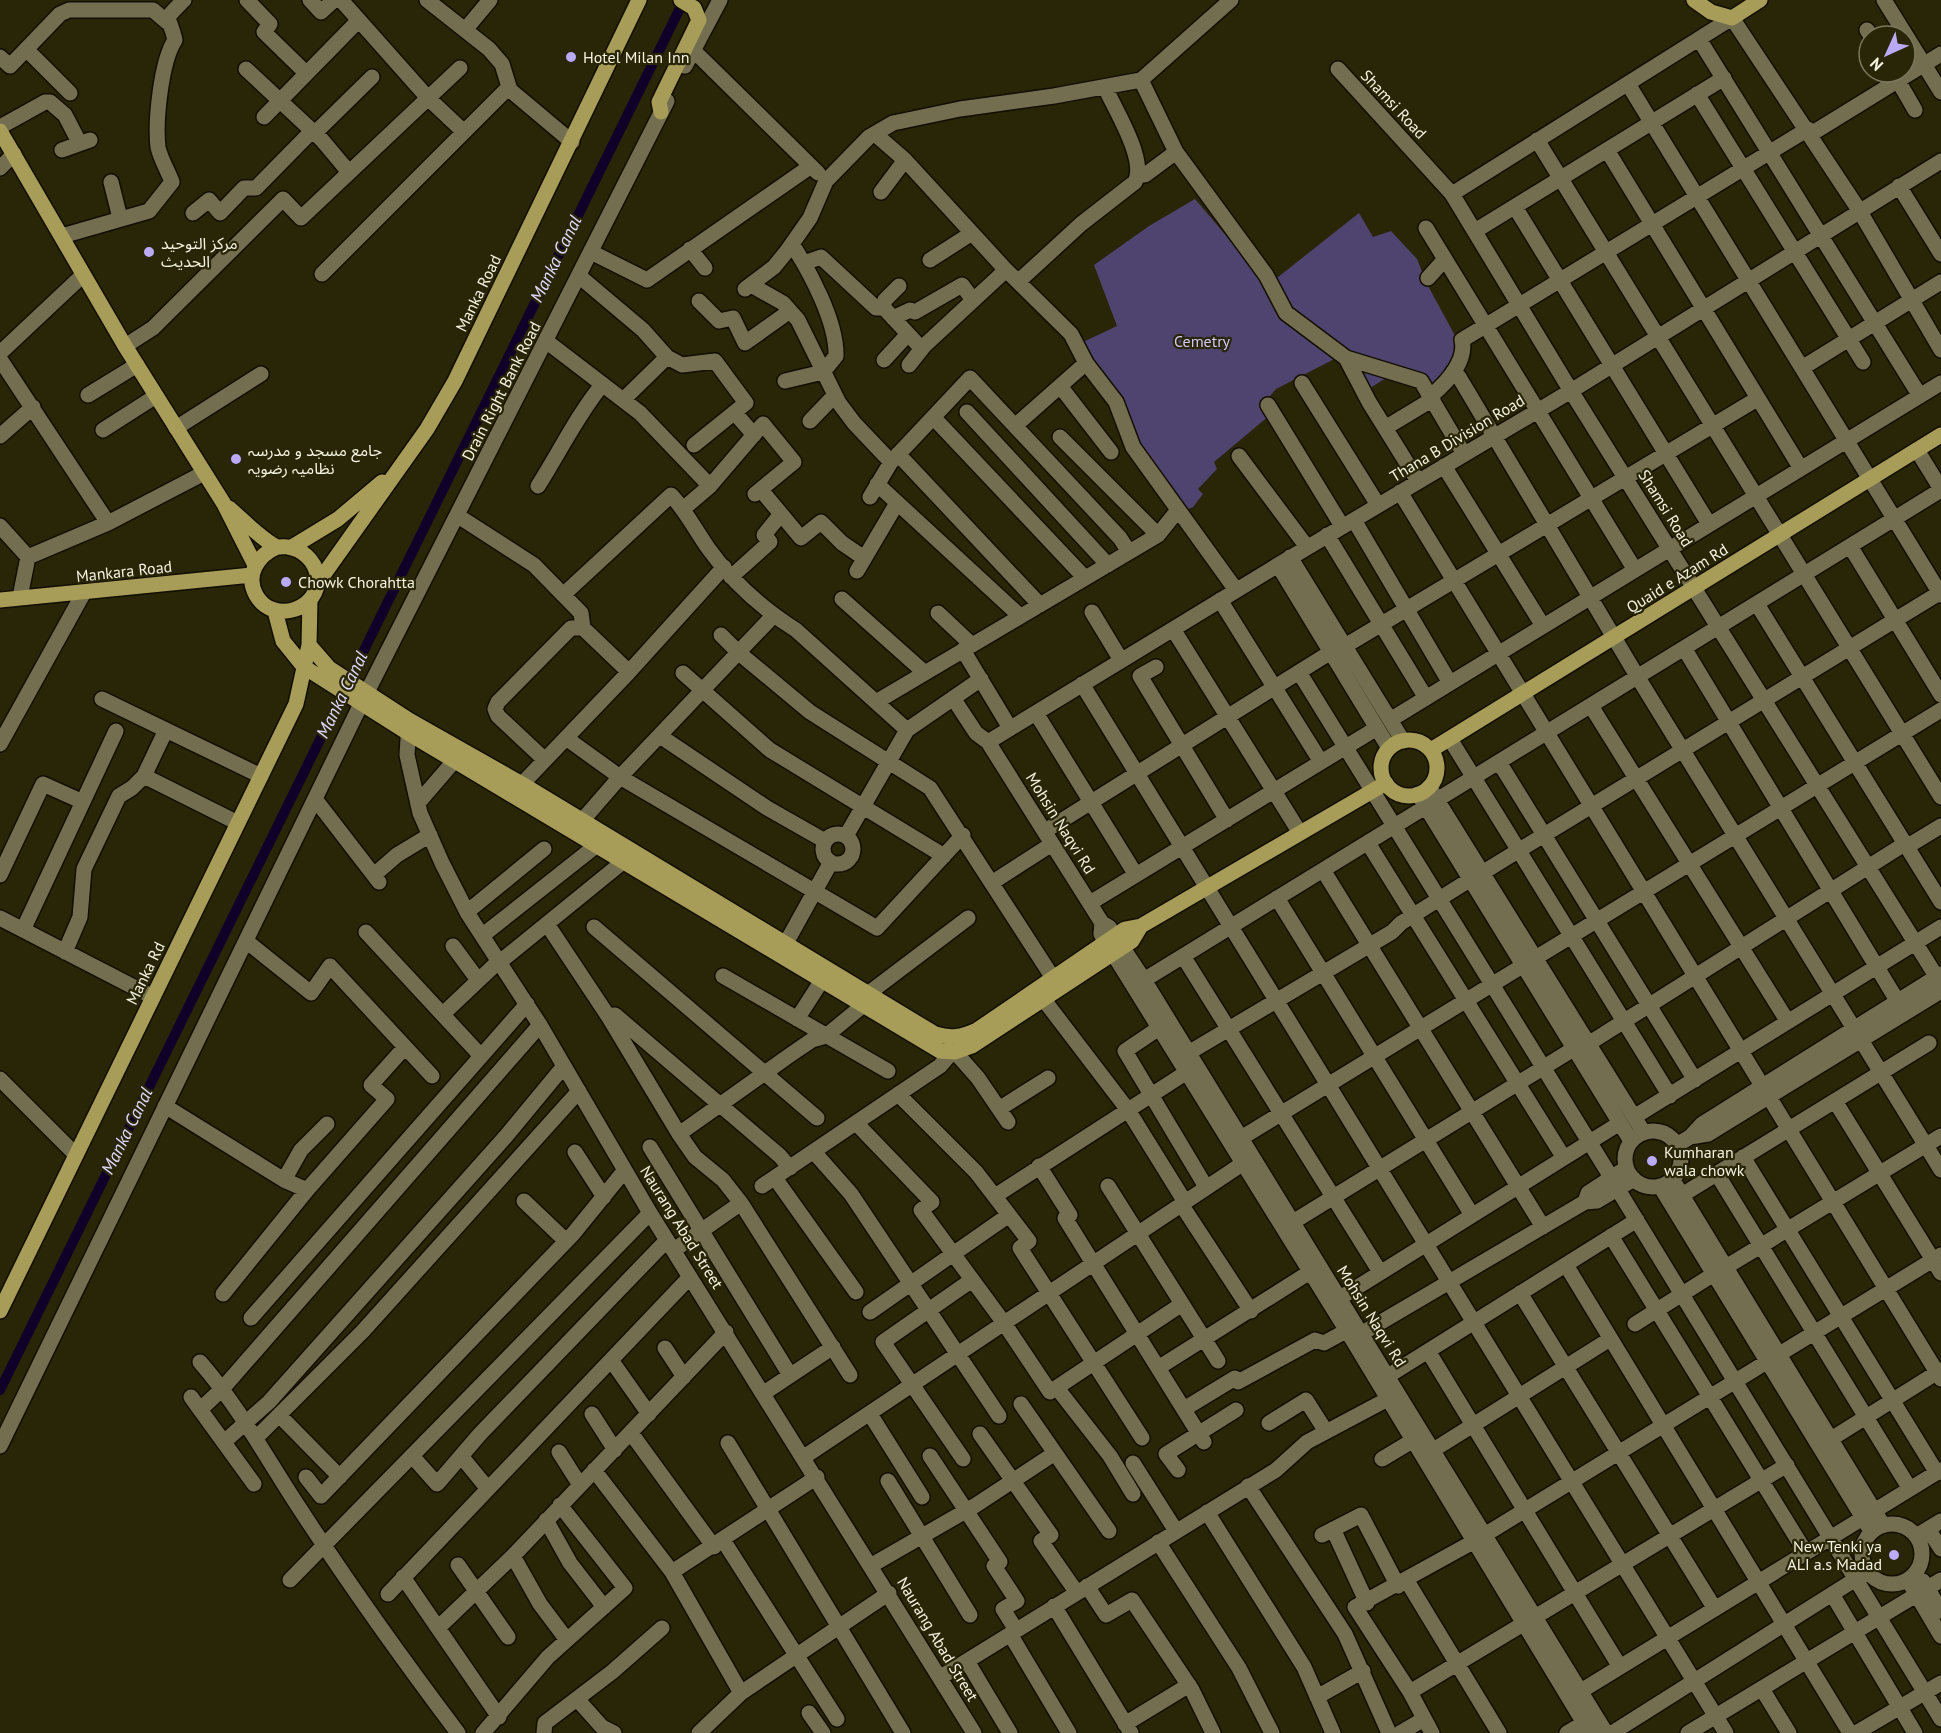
<svg xmlns="http://www.w3.org/2000/svg" width="1941" height="1733" font-family="'PT Sans','Noto Sans Arabic',sans-serif">
<style>
.green{fill:#4f446f}
.lines{fill:none;stroke-linecap:round;stroke-linejoin:round}
.canal{stroke:#0f0029;stroke-width:10}
.minor-casing{stroke:#120e00;stroke-width:18}
.major-casing{stroke:#120e00;stroke-width:18}
.minor{stroke:#736e4f;stroke-width:15}
.major{stroke:#a79d59;stroke-width:15}
.poi-dot{fill:#bbaaf6;stroke:#292507;stroke-width:2}
.labels{text-anchor:middle;stroke-width:4.5;stroke-linejoin:round;paint-order:stroke}
.poi-label{font-size:16px;fill:#f5f3e2;stroke:#292507;text-anchor:start}
.street-label{font-size:16px;fill:#f5f3e2;stroke:#292507}
.park-label{font-size:16px;fill:#d1c7f8;stroke:#292507}
.water-label{font-size:18px;font-style:italic;fill:#e1dafb;stroke:#292507}
</style>
<rect width="100%" height="100%" fill="#292507"/>
<!-- green -->
<path class="green" d="M1195 199 1268 285 1359 213 1373 237 1391 231 1417 259 1426 282 1460 345 1446 373 1434 386 1418 377 1397 371 1367 390 1346 353 1276 389 1264 403 1270 415 1214 462 1217 469 1198 489 1203 494 1193 507 1184 511 1168 494 1081 343 1117 326 1094 265 1149 226Z"/>
<g class="lines">
<!-- canal -->
<path class="canal" d="M0 1390 684 0"/>
<!-- minor casing -->
<g class="minor-casing">
<path id="minor" d="M247 0 270 24 264 32 306 73
M310 0 321 12 334 0
M341 0 428 98 464 132
M427 0 489 49 502 64 510 90 572 142
M1884 0 1941 92
M465 30 490 0
M1867 30 1871 36
M1699 39 1920 396
M26 49 70 93
M693 50 818 173
M0 57 10 66 60 14 69 10H153L167 22
M685 66 720 0
M246 69 322 140 348 171
M1338 69 1452 194 1571 391 1941 984
M1893 72 1915 110
M1141 80 1176 152 1266 275 1286 313 1346 358 1369 402 1418 481
M1628 84 1941 595
M1697 94 1863 362
M264 117 359 20
M0 127 45 102H50L65 115 79 142
M315 133 372 77
M875 134 905 160 1005 269 1071 334 1086 363 1116 402 1133 447 1236 590
M1811 134 1941 54
M1537 140 1941 797
M62 150 90 140
M1607 150 1800 467
M0 168 14 154
M1139 175H1145L1176 152
M111 182 120 218
M1899 186 1941 254
M881 192 905 160
M1452 194 1732 18 1859 210 1941 350
M1515 207 1709 524
M193 213 209 200 220 213 244 188H256L312 131
M1426 228 1635 570
M1475 231 1724 78
M62 236 149 211 172 182C168 171 160 158 158 147 155 122 161 61 175 40 169 13 161 23 184 0
M690 249 705 268
M591 252 647 280 811 166
M930 260 972 233
M804 263 821 257 876 308 883 307 922 349
M322 274 509 87
M579 276 643 330 667 357 682 365 715 361 746 403 694 445
M1428 278 1445 259
M1019 281 1081 224 1135 182C1147 160 1115 110 1105 87
M751 285 783 303 798 320 839 403 854 423 891 462
M745 289 774 267 787 251 810 218 826 181 869 137 893 123 960 109 1054 96 1141 80 1231 0
M699 301 719 321 733 318 745 343 790 311
M883 307 885 300 899 286
M893 318 910 310 915 312 962 285 973 300
M546 341 640 413 710 486
M125 346 153 328 283 199 301 218 460 68
M0 353 83 275
M1346 358 1421 381 1464 454
M0 359 108 523
M884 360 908 334
M909 365 924 346 1006 270
M1802 368 1941 282
M1453 372 1459 377 1637 676 1941 1170
M785 381 823 372 836 356C837 322 810 272 792 244
M1302 383 1378 505
M1060 386 1111 452
M88 395 137 365
M1432 395C1446 383 1467 361 1462 340L1808 129
M623 400 667 357
M1268 405 1342 526
M967 412 1108 565
M735 413 754 435
M933 417 1085 578
M810 421 835 395
M1015 426 1086 363
M176 428 261 374
M1385 428 1433 399
M103 430 156 396
M0 436 33 407
M1060 437 1158 535
M1917 450 1941 489
M898 454 1040 605
M1239 456 1307 547
M1444 466 1543 626
M877 484 1020 616
M538 486C559 453 578 414 602 385
M761 490 801 538 821 522 842 543 864 558
M1400 492 1941 1379
M870 497 891 462 970 378 1120 538 1129 552
M683 509 710 486 763 424 794 462 755 494
M458 516 534 565 581 613 583 628
M1354 520 1450 683
M0 526 28 557 20 597
M1327 535 1426 698
M1850 546 1941 695
M28 557 108 523 204 473
M1290 557 1403 741
M1278 565 1389 748
M857 571 897 503
M731 577 770 542 764 535 781 514
M563 595 671 495C686 511 696 531 708 548 733 583 761 608 796 630L907 730
M842 599 925 673
M1220 600 1321 762
M1757 604 1941 902
M1092 612 1121 660
M938 613 972 645
M1173 629 1300 833
M721 635 739 653 810 712 930 788 1053 978
M1345 646 1757 399
M1684 648 1898 1002
M963 650 1010 728
M1156 667 1140 676 1227 820
M1299 672 1611 1177
M683 673 770 750 944 856
M1082 684 1726 1733
M953 698 976 733 988 742 1102 923 1109 927 1144 980 1606 1733
M102 699 261 776
M876 702 1158 535 1178 510
M1591 706 1788 1022
M1036 713 1136 875
M1390 720 1941 383
M409 722 407 755 420 813 442 863 468 914 540 1025 650 1213 974 1733
M660 736 767 808 825 841
M566 738 620 777 877 928 963 835
M1450 739 1670 1096
M988 742 1278 565 1571 391 1941 161
M0 744 83 594
M545 760 498 716 495 709 498 702 571 628H583L629 672
M1499 762 1695 1080
M144 776 238 823
M522 784 629 672 724 567
M1429 787 1644 1133
M1418 794 1631 1141
M315 799 379 882
M418 803 455 760
M581 822 620 777 773 616
M1045 831 1331 652
M823 849a15 15 0 1 1 30 0a15 15 0 1 1-30 0Z
M846 836 907 730 981 679
M1368 843 1564 1158
M1908 846 1941 826
M1323 870 1543 1227
M1482 873 1941 592
M0 875 43 784 83 802
M374 875 397 855 430 835
M993 882 1052 844
M1277 898 1472 1215
M1090 903 1377 728
M467 912 544 849
M0 918 153 997
M1102 923 1101 934 1352 1339 1590 1733
M547 924 608 1016 679 1134 695 1157 723 1180 741 1203 850 1375
M594 927 817 1118
M23 930 116 731
M366 932 481 1056
M483 935 597 845
M246 941 311 993 330 966 432 1076
M786 943 831 862
M453 946 478 980
M65 952 80 917 84 869 119 796 132 788 144 776 166 730
M1183 956 1380 1272
M501 961 624 861
M723 976 888 1071
M1144 980 1941 490
M869 993 968 918
M1044 1000 1128 1110 1185 1202
M444 1013 500 960
M608 1016 615 1015 780 1156 790 1168
M797 1019 828 971
M1159 1028 1125 1051 1206 1187
M1588 1044 1906 843
M955 1052 978 1078 1008 1122
M1190 1052 1392 932 1401 923 1471 879
M0 1079 76 1155
M898 1094 976 1172 1029 1241 1020 1248 1142 1438
M1835 1101 1941 1273
M165 1106 284 1180 307 1190
M999 1109 1048 1078
M1634 1117 1941 927
M856 1123 932 1202 921 1210 1004 1323 1050 1392 1182 1304
M1625 1159a28 28 0 1 1 56 0a28 28 0 1 1-56 0Z
M679 1134 790 1055 812 1040 826 1036 872 998
M1690 1137 1708 1134 1941 991
M1233 1143 1941 710
M1677 1145 1690 1137 1702 1124 1941 974
M650 1147 790 1375
M575 1152 604 1197
M814 1152 851 1194 999 1416
M1743 1157 1937 1473
M1039 1166 1070 1215 1065 1218 1204 1442
M1717 1174 1910 1489
M775 1178 856 1292
M1672 1179 1883 1525
M284 1180 301 1150 327 1124
M762 1186 940 1066 952 1052
M1108 1186 1218 1361
M1660 1186 1871 1531
M1617 1188 1941 1719
M1682 1195 1929 1043
M995 1196 1187 1072
M524 1201 566 1241
M1585 1202 1588 1193 1620 1172
M1181 1204 1251 1311
M1293 1222 1575 1048
M1611 1236 1806 1553
M674 1250 741 1203
M1566 1265 1850 1733
M1726 1267 1941 1136
M1520 1293 1715 1609
M223 1294 307 1190 387 1099 371 1085 405 1047
M1340 1298 1620 1123
M870 1312 1009 1215
M251 1318 527 1004
M1635 1324 1714 1274
M1354 1338 1585 1202 1597 1201 1634 1179
M665 1348 684 1377
M1428 1351 1620 1667
M611 1360 649 1414
M200 1362C240 1408 267 1459 300 1509 350 1586 403 1660 458 1733
M1158 1368 1310 1272
M1388 1376 1637 1220
M1057 1388 1110 1456 1133 1494
M764 1393 833 1347
M191 1397 254 1484
M1021 1404 1109 1531
M201 1409 223 1388 540 1025
M1184 1409 1235 1378 1238 1382 1315 1340 1324 1343 1346 1331
M592 1414 615 1450
M870 1414 922 1497
M280 1416 340 1477
M1269 1423 1306 1400 1325 1430
M631 1433 714 1547
M980 1434 1051 1535 1041 1541 1077 1593
M256 1438 363 1331 579 1091
M1831 1439 1941 1370
M224 1442 269 1402 507 1135 564 1066
M728 1443 903 1733
M0 1446 362 702 667 101
M559 1452 580 1485
M1427 1454 1610 1339
M461 1456 488 1489
M930 1456 1000 1562 994 1566 1017 1601 1003 1609 1016 1630
M413 1457 437 1484 480 1434 667 1240
M804 1457 1242 1164
M963 1459 883 1342 972 1280
M1382 1459 1412 1441
M1133 1463 1176 1531
M594 1470 672 1572 741 1693
M1178 1470 1166 1454 1236 1410
M306 1477 321 1496 573 1234 625 1170
M888 1481 970 1615
M1248 1486 1345 1634 1389 1733
M1207 1512 1304 1667 1333 1733
M546 1520 570 1563 604 1607
M1862 1554a30 30 0 1 1 60 0a30 30 0 1 1-60 0Z
M1333 1529 1367 1603
M1928 1529 1941 1549
M1322 1535 1361 1515 1398 1586
M1916 1536 1941 1521
M723 1540 837 1719
M1158 1542 1239 1668 1272 1733
M513 1556 540 1604 567 1640
M458 1565 508 1637
M872 1565 976 1505 1055 1453
M672 1572 817 1477
M403 1577 499 1717
M290 1580 650 1213
M1407 1581 1499 1733
M1923 1581 1941 1611
M1087 1586 1106 1615 1132 1600 1192 1690 1213 1733
M1912 1587 1941 1636
M388 1594 690 1277
M1832 1594 1915 1733
M1054 1606 1131 1733
M1535 1617 1787 1465
M439 1627 513 1556 726 1332
M1010 1634 1069 1733
M967 1661 1010 1733
M941 1677 1276 1470 1307 1442 1386 1400
M1762 1689 1789 1733
M1581 1691 1941 1470
M1410 1692 1523 1624
M1317 1697 1363 1671
M577 1699 602 1727 614 1733
M809 1713 823 1733
M1125 1724 1189 1685
M483 1733 548 1657 625 1588 560 1505
M544 1733 545 1723 612 1672 662 1628
M699 1733 741 1693 889 1593
M1400 1733 1424 1719
M1432 1733 1410 1692 1355 1607 1473 1542 1941 1255
M1567 1733 1584 1723
M1612 1733 1867 1572
M1688 1733 1941 1580
M1856 1733 1941 1683"/>
</g>
<!-- major casing -->
<g class="major-casing">
<path id="major" d="M1694 0 1711 12 1732 18 1760 0
M661 112 659 102 699 20 694 8 681 0
M0 131 125 346 224 504 255 565
M229 508C243 520 259 537 275 546 279 548 284 546 288 547 302 549 314 560 317 574 323 609 273 626 256 595 245 575 258 555 277 547
M292 547 338 519 382 482
M317 584 427 429 455 381 639 0
M0 600 252 575
M275 611 283 641 304 667 408 733 940 1051 955 1052 972 1046 1132 941 1141 926
M309 645 329 668 409 720 522 784 935 1034C952 1039 961 1037 977 1030L1125 929 1141 926 1386 783
M1381 768a28 28 0 1 1 56 0a28 28 0 1 1-56 0Z
M1431 750 1941 435
M0 1311 296 704 309 645 310 600"/>
</g>
<!-- minor -->
<use href="#minor" class="minor"/>
<!-- major -->
<use href="#major" class="major"/>
</g>
<!-- markers -->
<g class="poi-dot">
<circle cx="571" cy="57" r="6"/>
<circle cx="149" cy="252" r="6"/>
<circle cx="236" cy="459" r="6"/>
<circle cx="286" cy="582" r="6"/>
<circle cx="1652" cy="1161" r="6"/>
<circle cx="1894" cy="1555" r="6"/>
</g>
<g class="labels">
<!-- poi labels -->
<g class="poi-label">
<text x="583" y="63">Hotel Milan Inn</text>
<text x="161" y="249">مرکز التوحید<tspan x="161" dy="18">الحدیث</tspan></text>
<text x="248" y="456">جامع مسجد و مدرسہ<tspan x="248" dy="18">نظامیہ رضویہ</tspan></text>
<text x="298" y="588">Chowk Chorahtta</text>
<text x="1664" y="1158">Kumharan<tspan x="1664" dy="18">wala chowk</tspan></text>
<text x="1882" y="1552" text-anchor="end">New Tenki ya<tspan x="1882" dy="18">ALI a.s Madad</tspan></text>
</g>
<!-- street labels -->
<g class="street-label">
<text transform="translate(1394 104) rotate(47)" y="6">Shamsi Road</text>
<text transform="translate(478 293) rotate(-64)" y="6">Manka Road</text>
<text transform="translate(501 391) rotate(-63)" y="6">Drain Right Bank Road</text>
<text transform="translate(1457 438) rotate(-31)" y="6">Thana B Division Road</text>
<text transform="translate(1666 508) rotate(58)" y="6">Shamsi Road</text>
<text transform="translate(124 571) rotate(-6)" y="6">Mankara Road</text>
<text transform="translate(1677 578) rotate(-32)" y="6">Quaid e Azam Rd</text>
<text transform="translate(1061 823) rotate(58)" y="6">Mohsin Naqvi Rd</text>
<text transform="translate(145 973) rotate(-64)" y="6">Manka Rd</text>
<text transform="translate(682 1227) rotate(58)" y="6">Naurang Abad Street</text>
<text transform="translate(1372 1316) rotate(58)" y="6">Mohsin Naqvi Rd</text>
<text transform="translate(938 1639) rotate(59)" y="6">Naurang Abad Street</text>
</g>
<!-- park labels -->
<g class="park-label">
<text x="1202" y="347">Cemetry</text>
</g>
<!-- water labels -->
<g class="water-label">
<text transform="translate(556 259) rotate(-64)" y="6">Manka Canal</text>
<text transform="translate(342 695) rotate(-64)" y="6">Manka Canal</text>
<text transform="translate(127 1131) rotate(-64)" y="6">Manka Canal</text>
</g>
</g>
<!-- north arrow -->
<g transform="translate(1887 54) rotate(225)"><circle r="28" fill="#292507" stroke="#7b775f" stroke-width="1.5"/>
<path d="M0-4.5L10 22L0 15L-10 22Z" fill="#bbaaf6"/>
<text y="-9" font-size="16" font-weight="bold" text-anchor="middle" fill="#f5f3e2">N</text>
</g>
</svg>
